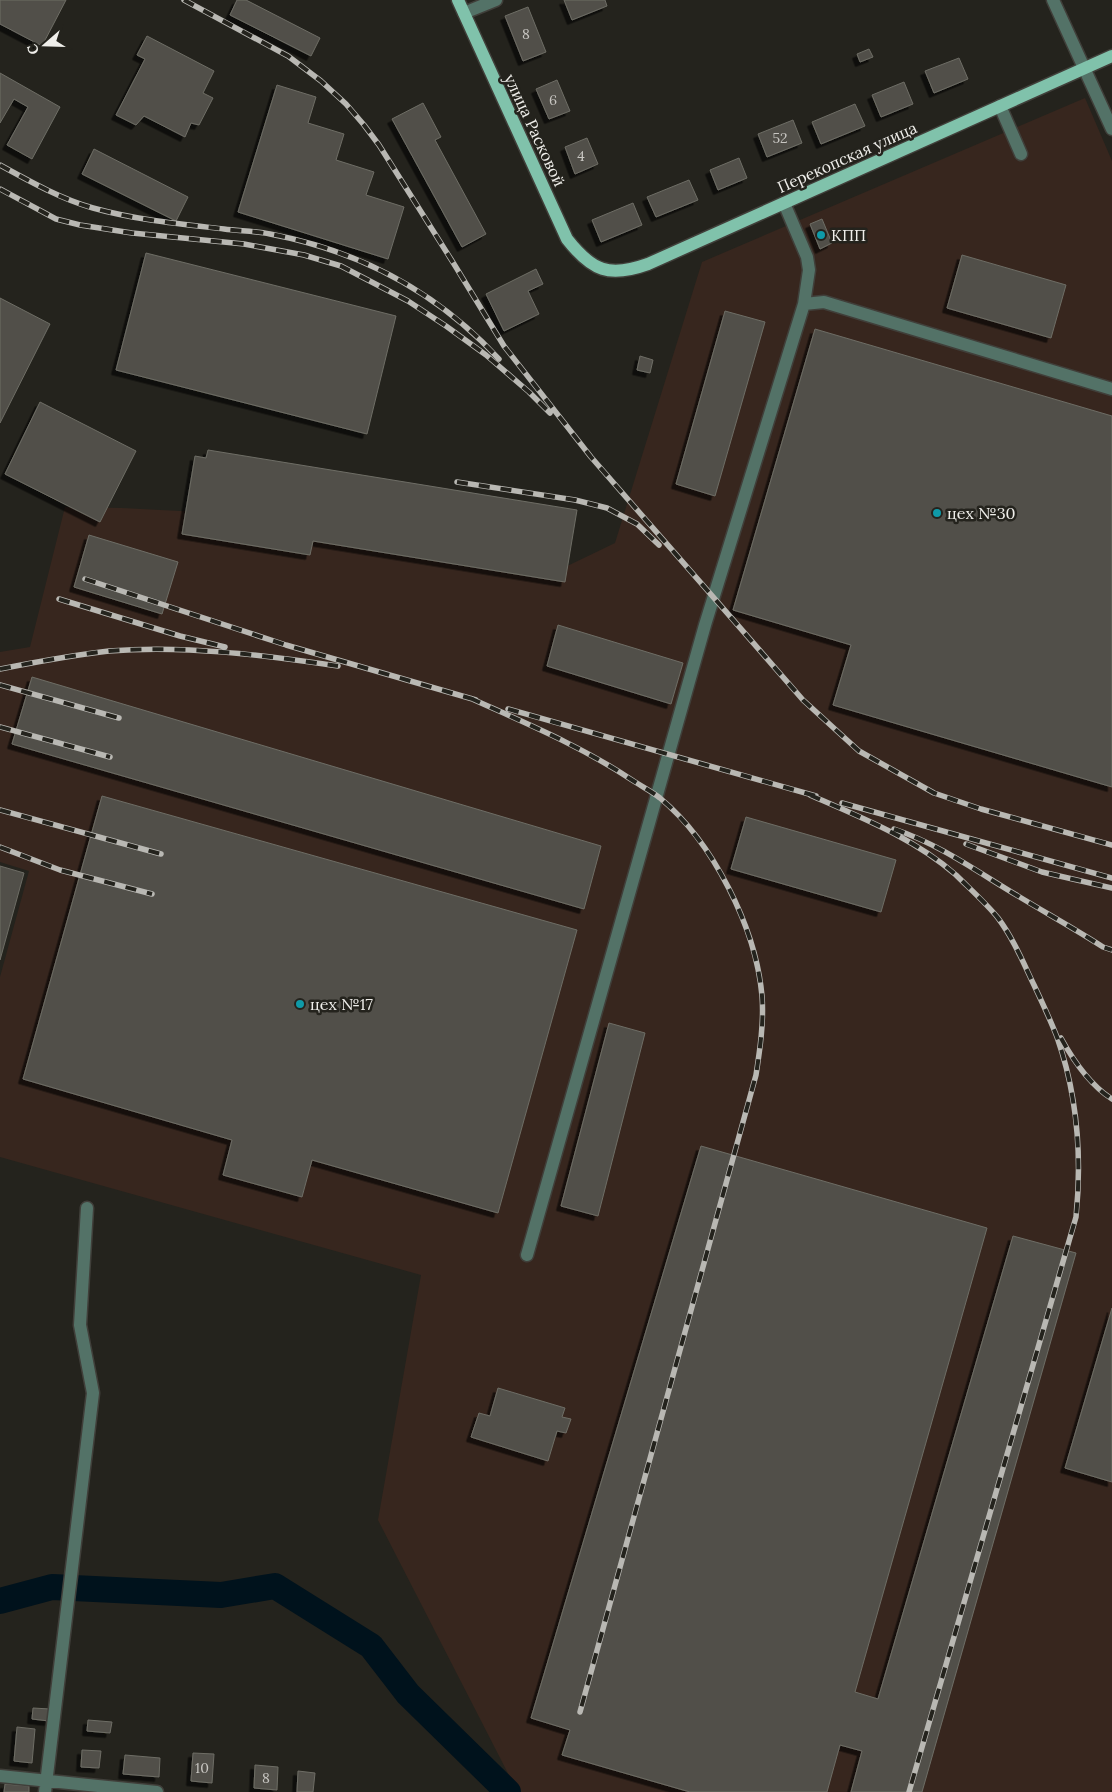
<svg xmlns="http://www.w3.org/2000/svg" width="1112" height="1792" font-family="Lora,serif">
<style>
.industrial{fill:#37261e}
.lines{fill:none;stroke-linecap:round;stroke-linejoin:round}
.river{stroke:#00121c;stroke-width:26}
.building{fill:#51504a;stroke:#6e6d65;filter:url(#shadow)}
.minor-casing{stroke:#403f3a;stroke-width:15}
.major-casing{stroke:#403f3a;stroke-width:15}
.minor{stroke:#537267;stroke-width:12}
.major{stroke:#80c2ab;stroke-width:12}
.rail-casing{stroke:#b9b8b3;stroke-width:5.5}
.rail{stroke:#24231d;stroke-width:4;stroke-dasharray:11;stroke-linecap:butt}
.culture-dot{fill:#0f9aa8;stroke:#24231d;stroke-width:2}
.labels{text-anchor:middle;stroke-width:5;stroke-linejoin:round;paint-order:stroke}
.number-label{font-size:14px;fill:#c8c6c2}
.street-label{font-size:16px;fill:#efeeea;stroke:#24231d}
.poi-label{font-size:16px;fill:#efeeea;stroke:#24231d;text-anchor:start}
</style>
<defs>
<filter id="shadow"><feDropShadow dx="-4.5" dy="4.5" stdDeviation="0" flood-color="#0009"/></filter>
</defs>
<rect width="100%" height="100%" fill="#24231d"/>
<!-- industrial -->
<path class="industrial" d="M1085 98 1112 161V1792H521L515 1787 378 1520 421 1275 0 1157V977L29 871 0 862V652L30 647 65 507 122 508 199 512 559 570 615 543 702 262Z"/>
<g class="lines">
<!-- river -->
<path class="river" d="M0 1601 52 1587 221 1595 275 1586 371 1646 408 1694 508 1792"/>
</g>
<!-- building -->
<path class="building" d="M0 0H66L42 46 0 24Z
M237 0H246L320 38 311 56 230 15Z
M564 0H605L607 6 572 20Z
M528 7 546 52 523 61 505 16Z
M147 36 214 71 203 93 213 98 199 125 191 123 185 137 144 116 136 125 116 115 145 59 137 55Z
M869 49 873 57 860 62 857 54Z
M959 58 968 79 934 93 925 71Z
M0 73 60 107 32 159 7 145 28 107 14 99 0 123Z
M557 80 570 111 549 119 536 89Z
M904 82 913 104 881 117 872 95Z
M277 85 316 97 308 123 344 134 336 160 374 172 366 195 404 207 388 259 238 212Z
M423 103 441 137 435 140 486 234 462 247 392 119Z
M855 104 865 126 821 144 812 122Z
M793 120 802 143 767 157 758 134Z
M587 138 598 164 575 174 565 147Z
M94 149 188 197 176 221 82 174Z
M739 158 747 178 718 190 710 170Z
M689 180 698 200 656 217 647 197Z
M633 203 642 225 601 242 592 220Z
M822 219 832 243 820 249 810 224Z
M146 253 396 316 367 434 116 370Z
M962 255 1066 285 1051 338 947 308Z
M536 269 543 284 528 291 539 314 504 331 486 294Z
M0 298 50 324 0 423Z
M725 311 765 322 715 496 676 484Z
M815 329 1112 416V787L833 705 851 645 733 610Z
M640 356 653 360 650 373 637 370Z
M40 402 136 451 100 522 5 474Z
M208 450 577 510 565 582 313 541 310 555 182 534 195 456 206 458Z
M89 535 178 562 162 614 74 587Z
M558 625 683 663 671 704 547 666Z
M32 677 601 846 584 909 12 744Z
M102 796 577 930 498 1213 312 1160 302 1197 223 1175 232 1140 23 1079Z
M746 817 896 860 881 912 731 869Z
M0 866 24 873 0 960Z
M609 1023 645 1033 598 1216 561 1206Z
M701 1146 987 1228 855 1692 878 1699 1013 1236 1076 1253 922 1792H851L862 1751 840 1745 827 1792H690L562 1755 570 1730 531 1718Z
M1112 1308V1482L1065 1468Z
M498 1388 565 1408 562 1417 571 1419 566 1433 557 1431 548 1461 471 1437 479 1413 490 1416Z
M33 1708 50 1709 49 1721 32 1719Z
M88 1720 112 1722 110 1733 87 1731Z
M17 1727 35 1729 32 1763 14 1761Z
M82 1750 101 1751 99 1768 81 1767Z
M193 1753 214 1754 212 1783 191 1781Z
M125 1755 160 1758 159 1777 123 1774Z
M255 1765 278 1767 277 1790 254 1788Z
M298 1771 315 1773 313 1792H297Z
M5 1784 29 1786V1792H4Z"/>
<g class="lines">
<!-- minor casing -->
<g class="minor-casing">
<path id="minor" d="M1053 0 1112 129
M464 13 496 0
M1000 106 1021 154
M784 203 807 257 809 270 804 304
M527 1255 705 625 804 304 824 302 1112 389
M0 1776 157 1792
M45 1792 93 1393 80 1325 87 1208"/>
</g>
<!-- major casing -->
<g class="major-casing">
<path id="major" d="M458 0 567 239C592 271 609 278 648 264L1112 56"/>
</g>
<!-- minor -->
<use href="#minor" class="minor"/>
<!-- major -->
<use href="#major" class="major"/>
<!-- rail casing -->
<g class="rail-casing">
<path id="rail" d="M184 0 288 56 321 81 346 104 364 125 379 145 454 264 504 346 591 457 803 700 859 751 934 793 981 809 1112 845
M0 165C29 181 61 199 93 208 136 220 180 224 224 229 239 231 255 231 270 234 360 251 437 292 499 359
M0 189 56 219 80 225 132 233 244 244 304 255 341 266 408 301 446 326 486 355 529 392 550 413
M457 482 575 500 607 508 637 524 659 545
M85 579 286 645 476 700
M59 599 180 636 225 647
M0 669C36 662 73 655 109 651 186 645 262 655 338 666
M0 685 119 718
M470 698C525 723 581 746 632 780 641 786 651 791 660 798 713 842 756 928 762 996 764 1022 760 1049 756 1075L580 1712
M508 709 816 796
M0 727 110 757
M810 795C860 817 914 838 956 875 969 888 987 904 998 918 1013 938 1023 962 1034 985 1042 1002 1050 1019 1057 1037 1077 1094 1082 1157 1076 1217L909 1792
M842 803 1112 878
M0 810 161 854
M894 829C941 845 976 871 1018 896 1046 913 1075 929 1103 947L1112 950
M966 844 1042 872 1112 888
M0 847 60 870 152 894
M1061 1038C1073 1060 1090 1085 1112 1099"/>
</g>
<!-- rail -->
<use href="#rail" class="rail"/>
</g>
<!-- markers -->
<g class="culture-dot">
<circle cx="821" cy="235" r="5"/>
<circle cx="937" cy="513" r="5"/>
<circle cx="300" cy="1004" r="5"/>
</g>
<g class="labels">
<!-- number labels -->
<g class="number-label">
<text x="526" y="39">8</text>
<text x="553" y="105">6</text>
<text x="780" y="143">52</text>
<text x="581" y="161">4</text>
<text x="202" y="1773">10</text>
<text x="266" y="1783">8</text>
</g>
<!-- street labels -->
<g class="street-label">
<text transform="translate(535 130) rotate(65)" y="6">улица Расковой</text>
<text transform="translate(847 157) rotate(-24)" y="6">Перекопская улица</text>
</g>
<!-- poi labels -->
<g class="poi-label">
<text x="831" y="241">КПП</text>
<text x="947" y="519">цех №30</text>
<text x="310" y="1010">цех №17</text>
</g>
</g>
<!-- north arrow -->
<g transform="translate(45 45) rotate(250)" stroke="#24231d" stroke-width="4" paint-order="stroke">
<path d="M0-4L9 19L0 12L-9 19Z" fill="#efeeea"/>
<text y="-8" font-size="14" font-weight="bold" text-anchor="middle" fill="#efeeea">С</text>
</g>
</svg>
